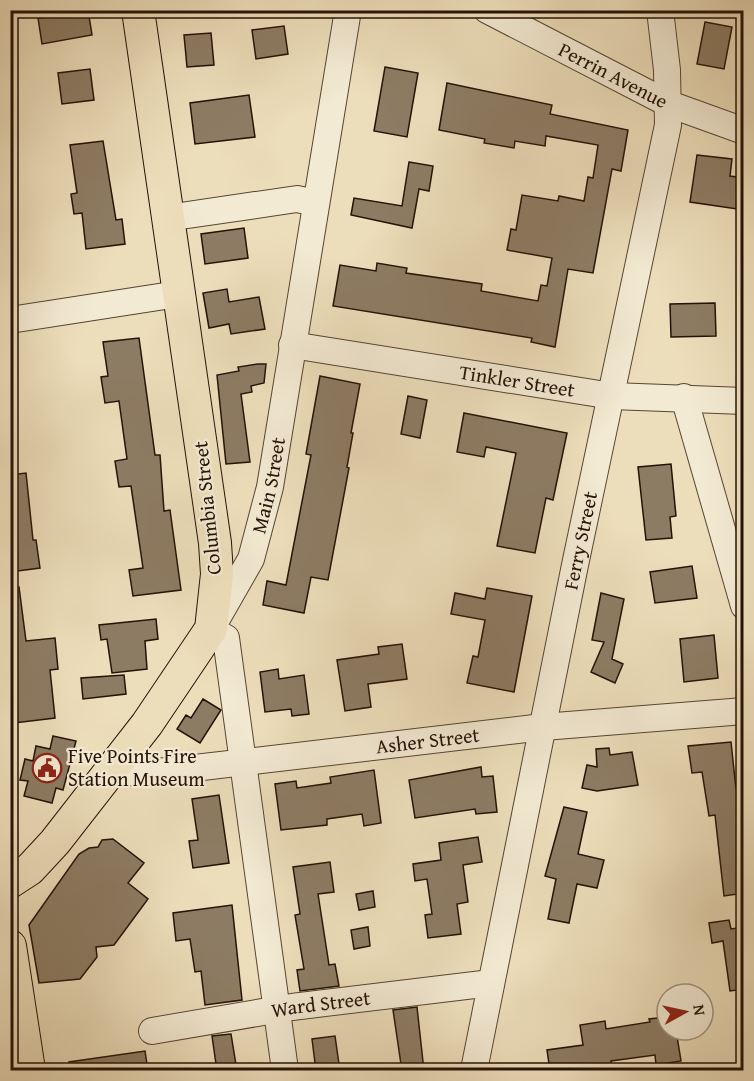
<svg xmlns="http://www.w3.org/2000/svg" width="754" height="1081" font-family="'Gentium Book Plus',serif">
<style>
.building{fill:#8d7c64;stroke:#241206;stroke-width:1.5}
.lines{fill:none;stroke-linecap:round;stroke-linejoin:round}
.minor-casing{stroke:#564533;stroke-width:28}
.major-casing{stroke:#241206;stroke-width:34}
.minor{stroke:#f3ead3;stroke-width:26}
.major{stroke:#eddebb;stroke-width:32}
.labels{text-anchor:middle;stroke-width:4.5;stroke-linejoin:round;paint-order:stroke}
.street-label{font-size:20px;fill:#241206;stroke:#f3ead3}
.poi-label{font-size:20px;fill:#241206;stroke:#f3ead3;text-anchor:start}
</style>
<rect width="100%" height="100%" fill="#eddebb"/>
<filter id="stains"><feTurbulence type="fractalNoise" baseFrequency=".00333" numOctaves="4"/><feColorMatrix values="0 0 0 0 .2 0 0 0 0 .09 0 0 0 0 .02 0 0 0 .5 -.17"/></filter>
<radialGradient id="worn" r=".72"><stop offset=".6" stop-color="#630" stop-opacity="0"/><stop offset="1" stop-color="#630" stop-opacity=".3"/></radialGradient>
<!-- building -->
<path class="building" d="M48 10H88L92 35 42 44 38 18 49 17Z
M705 22 732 27 724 69 697 64Z
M284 26 288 54 256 59 252 30Z
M211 33 214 65 187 67 184 35Z
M385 67 418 73 407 137 374 131Z
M90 69 94 100 62 104 58 73Z
M447 83 552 105 550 114 628 130 621 171 612 169 593 273 568 269 555 347 531 342 532 338 333 306 340 265 376 271 377 263 407 268 406 273 482 284 481 291 538 301 541 285 547 286 552 258 507 250 511 229 516 230 522 195 558 201 559 196 584 201 588 177 593 178 598 145 546 136 545 146 515 141 514 148 484 143 485 139 439 130Z
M249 95 255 137 195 144 190 103Z
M103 141 116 220 122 219 125 244 86 249 82 213 74 214 71 194 77 193 70 145Z
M697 155 732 159 730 176 744 178V210L690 202Z
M409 162 433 166 429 191 419 189 412 228 351 215 354 198 402 206Z
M244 228 248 258 205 264 201 234Z
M227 289 229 302 259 297 265 329 231 334 229 324 209 328 203 293Z
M715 303 716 336 671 337 670 304Z
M139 338 155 455H160L164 511 170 510 181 590 133 596 129 570 143 568 131 486 119 487 115 461 127 459 119 401 105 403 101 377 108 376 103 342Z
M258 364H266L264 383 251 386 252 392 241 394 250 462 226 464 217 375 239 371 238 367Z
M320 376 360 384 351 433H353L347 467 349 468 328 580 311 577 304 613 263 605 267 581 286 585 311 455 306 454Z
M408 396 427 400 420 438 401 434Z
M464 413 567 433 553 500 546 498 535 553 497 546 516 453 486 447 484 457 457 452Z
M671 464 676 516 670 517 672 538 646 540 638 467Z
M26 473 33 540H36L40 568 10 572V475Z
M692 566 697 598 655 603 650 572Z
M19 587 26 641 55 638 58 669 50 670 55 718 14 723 10 687V588Z
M487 588 532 596 514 692 467 683 473 656 478 657 485 620 451 614 455 593 485 599Z
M601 593 624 599 612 659 623 664 615 683 591 672 604 642 592 640Z
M156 619 158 639 145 641 147 669 112 673 107 639 101 640 99 625Z
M714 635 718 678 684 682 680 639Z
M402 644 407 679 368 684 371 707 345 711 337 660 379 654 378 647Z
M278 669 279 679 304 675 309 714 292 716 291 709 265 712 260 672Z
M124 675 126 694 83 699 81 678Z
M203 699 221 710 200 743 177 729 186 715 191 718Z
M53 736 76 741 63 790 56 788 52 803 24 796 28 781 20 780 25 759 33 761 36 746 50 749Z
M731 742 736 789 744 788V893L724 896 715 815 709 816 702 772 692 773 688 746Z
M609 748 610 755 632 752 638 785 597 791 582 788 587 765 597 767 596 749Z
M481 767 482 777 493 776 497 812 476 814 475 809 415 818 409 780Z
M374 770 381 823 364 826 362 814 327 819V825L281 830 275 784 296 781 297 788 331 783 330 777Z
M219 795 229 863 193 868 189 841 198 840 192 799Z
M564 807 587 812 578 854 604 860 597 888 577 884 569 923 548 919 556 879 545 876Z
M478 837 482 862 463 865 468 902 457 904 461 934 428 938 425 915 432 914 427 879 415 881 413 864 441 860 439 843Z
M113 839 144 863 128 883 148 899 114 945 96 947 97 957 80 979 39 983 29 925 79 854 89 848 98 847 102 840Z
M330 862 334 892 318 894 329 965 335 964 339 986 300 991 297 970 304 969 295 915 300 914 293 867Z
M373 891 375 907 359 910 356 894Z
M232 905 242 1000 205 1005 201 971 195 972 190 939 176 941 173 913Z
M729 920 731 929 744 927V989L730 991 723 941 712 943 709 923Z
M368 927 370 946 354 949 351 930Z
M417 1007 424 1071H402L393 1010Z
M667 1017V1030H676L681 1061 656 1065 655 1055 611 1061 612 1068 550 1071 547 1050 583 1045 580 1025 605 1021 606 1029 650 1022 649 1019Z
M231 1034 237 1071H217L212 1036Z
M335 1036 340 1071H316L312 1039Z
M145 1051 148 1071H70L69 1062Z"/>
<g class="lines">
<!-- minor casing -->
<g class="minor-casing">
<g id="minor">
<path id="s1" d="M487 10 669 104 744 131"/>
<path d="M167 218 297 199 316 203"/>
<path d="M10 320 178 294"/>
<path id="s2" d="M292 345 612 396 744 401"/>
<path d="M684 397 744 606"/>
<path id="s3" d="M116 763 135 773 169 771 543 727 744 711"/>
<path id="s4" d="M152 1031 292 1007 491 983"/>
<path id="s5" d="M285 1070 226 638 211 629 251 559 270 487 348 10"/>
<path id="s6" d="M474 1070 575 565 668 125 667 70 660 10"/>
</g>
</g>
<!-- major casing -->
<g class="major-casing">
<path id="major" d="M10 882 30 869 55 842 147 724 211 629 217 574 215 543 138 10
M10 946 29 1070"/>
</g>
<!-- minor -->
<use href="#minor" class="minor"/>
<!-- major -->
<use href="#major" class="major"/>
</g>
<!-- icons -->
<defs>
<g id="civic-ring" transform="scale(1.5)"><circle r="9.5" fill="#f3ead3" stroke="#8f2418" stroke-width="1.5"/><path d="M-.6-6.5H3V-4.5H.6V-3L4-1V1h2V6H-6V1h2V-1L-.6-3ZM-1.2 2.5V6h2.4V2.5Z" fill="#8f2418"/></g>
</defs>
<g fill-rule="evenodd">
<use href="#civic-ring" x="47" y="768"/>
</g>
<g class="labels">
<!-- street labels -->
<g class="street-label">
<text dy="7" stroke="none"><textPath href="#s1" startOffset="142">Perrin Avenue</textPath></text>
<text dy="7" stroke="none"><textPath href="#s2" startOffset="228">Tinkler Street</textPath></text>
<text dy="7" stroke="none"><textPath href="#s5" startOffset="610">Main Street</textPath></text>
<text transform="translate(207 508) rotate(-96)" y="7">Columbia Street</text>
<text dy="7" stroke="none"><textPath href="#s6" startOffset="540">Ferry Street</textPath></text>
<text dy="7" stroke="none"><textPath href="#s3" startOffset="316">Asher Street</textPath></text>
<text dy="7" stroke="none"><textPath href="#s4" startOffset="171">Ward Street</textPath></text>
</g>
<!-- poi labels -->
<g class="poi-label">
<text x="68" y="763">Five Points Fire<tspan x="68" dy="23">Station Museum</tspan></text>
</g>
</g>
<!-- margin -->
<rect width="754" height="1081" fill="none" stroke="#eddebb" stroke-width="36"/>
<rect x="12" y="12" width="730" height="1057" fill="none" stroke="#241206" stroke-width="3"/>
<rect x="18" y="18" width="718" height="1045" fill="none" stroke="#241206" stroke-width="1.5"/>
<!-- north arrow -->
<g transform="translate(685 1012) rotate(82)"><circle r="28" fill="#f3ead3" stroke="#a09481" stroke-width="1.5"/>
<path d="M0-4.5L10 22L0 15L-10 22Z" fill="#8f2418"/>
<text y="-9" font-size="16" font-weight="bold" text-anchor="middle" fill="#241206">N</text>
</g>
<rect width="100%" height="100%" filter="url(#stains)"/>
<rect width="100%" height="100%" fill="url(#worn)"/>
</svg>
